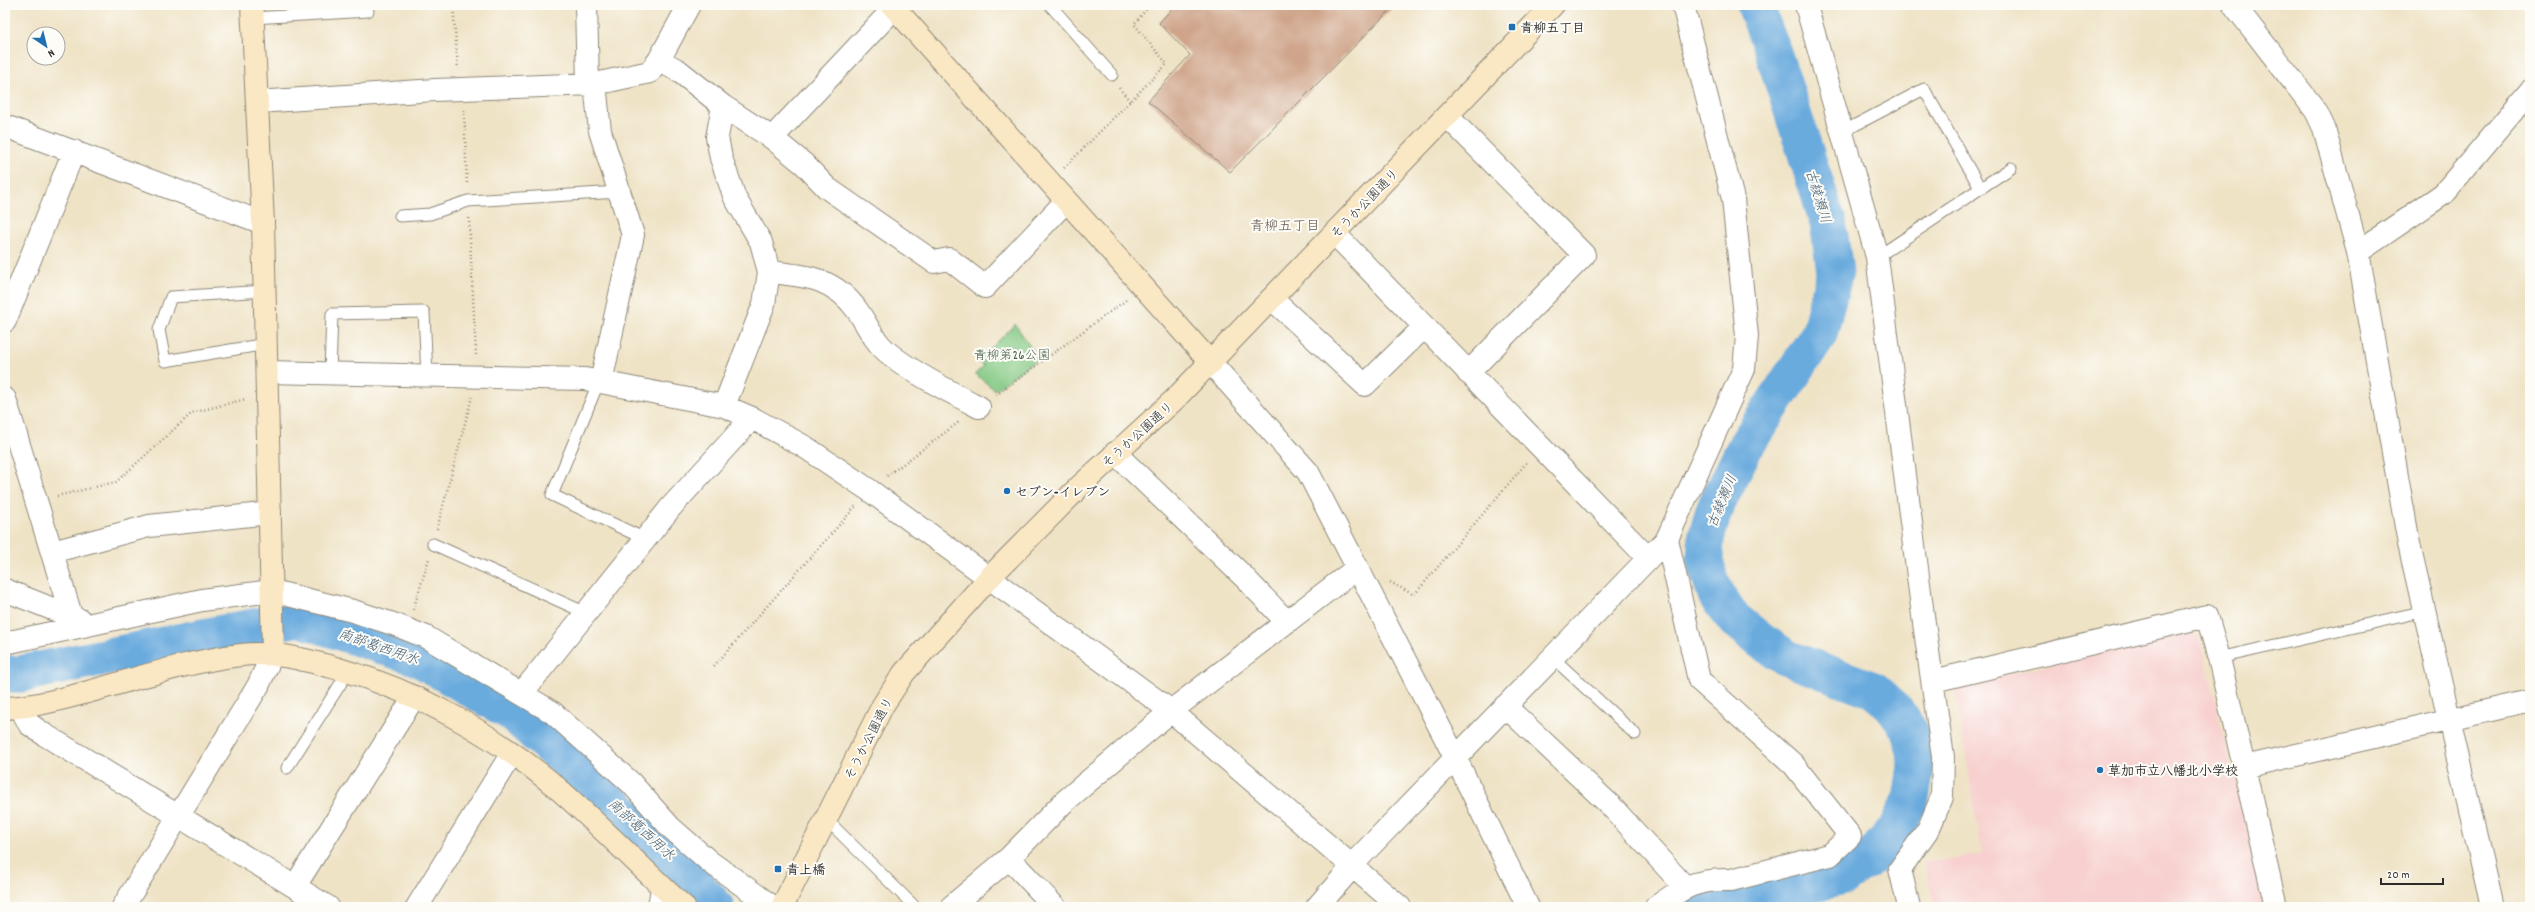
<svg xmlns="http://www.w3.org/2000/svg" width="2535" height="912" font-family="Dekko,'Klee One',sans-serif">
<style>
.built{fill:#f7d0cf}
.park{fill:#84c984;stroke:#587a58}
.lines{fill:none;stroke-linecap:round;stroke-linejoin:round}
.river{stroke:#6aabde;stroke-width:37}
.building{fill:#cfa48a}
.lane-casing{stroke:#8d8778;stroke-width:13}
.street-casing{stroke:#8d8778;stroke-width:24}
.secondary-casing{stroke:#8d8778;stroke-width:24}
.path{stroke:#8d8778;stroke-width:2.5;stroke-dasharray:1 3;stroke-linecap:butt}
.lane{stroke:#fff;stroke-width:11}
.street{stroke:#fff;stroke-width:22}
.secondary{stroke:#fae7c3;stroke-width:22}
.poi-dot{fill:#1f6fb2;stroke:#fdfcf7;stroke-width:1.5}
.labels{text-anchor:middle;stroke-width:4;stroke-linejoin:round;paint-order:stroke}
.poi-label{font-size:13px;font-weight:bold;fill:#2b2b2b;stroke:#fdfcf7;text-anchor:start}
.street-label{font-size:13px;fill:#2b2b2b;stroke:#fdfcf7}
.park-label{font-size:13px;fill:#4a624a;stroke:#fdfcf7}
.water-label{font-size:14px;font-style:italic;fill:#445e73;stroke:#fdfcf7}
.neighbourhood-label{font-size:14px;fill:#64554c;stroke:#fdfcf7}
</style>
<rect width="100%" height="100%" fill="#fdfcf7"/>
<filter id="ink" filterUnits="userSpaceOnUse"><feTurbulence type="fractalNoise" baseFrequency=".025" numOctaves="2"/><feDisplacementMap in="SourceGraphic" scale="8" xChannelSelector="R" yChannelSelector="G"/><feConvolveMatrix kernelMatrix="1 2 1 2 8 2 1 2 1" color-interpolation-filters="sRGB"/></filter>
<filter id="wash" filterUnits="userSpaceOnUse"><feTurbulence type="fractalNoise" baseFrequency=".012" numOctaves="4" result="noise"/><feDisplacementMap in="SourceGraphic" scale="16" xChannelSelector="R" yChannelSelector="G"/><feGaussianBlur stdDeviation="0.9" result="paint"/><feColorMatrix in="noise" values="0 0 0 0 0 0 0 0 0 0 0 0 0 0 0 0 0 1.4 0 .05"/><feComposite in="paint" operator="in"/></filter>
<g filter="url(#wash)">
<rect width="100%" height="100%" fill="#efe3c6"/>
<!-- built -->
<path class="built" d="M2188 632 2201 640 2265 907H1935L1923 863 1982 854 1955 687Z"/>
<!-- park -->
<path class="park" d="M1015 324 1038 358 995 390 975 374 984 366 978 361Z"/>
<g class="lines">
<!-- river -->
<path class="river" d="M5 674H20L298 618 418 658 512 713 674 858 716 907
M1705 907 1844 877 1875 854 1897 827 1911 799 1916 767 1912 735 1895 709 1874 690 1787 658 1761 641 1735 620 1717 597 1705 562 1706 539 1714 510 1746 445 1819 334 1835 272 1828 222 1773 52 1755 5"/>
</g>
<g id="blocks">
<!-- building -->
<path class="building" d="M1175 5H1395L1230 172 1148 101 1190 55 1159 23Z"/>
</g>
</g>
<g filter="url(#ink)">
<use href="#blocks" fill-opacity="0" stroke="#8d8778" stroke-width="1"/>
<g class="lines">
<!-- lane casing -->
<g class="lane-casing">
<path id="lane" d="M1050 5 1112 75
M253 18 368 11
M1842 132 1924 89 1980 188
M400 216 430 214 468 201 619 192
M1877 257 2011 168
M265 291 171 297 159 330 165 361 266 344
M330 373 332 314 424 312 427 376
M599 381 552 495 645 539
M433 544 586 613
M1552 657 1635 734
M2219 658 2425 611
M287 768 348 672
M827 820 915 907"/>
</g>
<!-- street casing -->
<g class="street-casing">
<path id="street" d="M586 5 588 83
M1806 5 1877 257 1924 623 1943 757 1942 797 1929 828 1900 869 1909 907
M2234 5 2316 111 2324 128 2358 252 2409 544 2492 907
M659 60 689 5
M595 84 600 131 633 235 601 382
M257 102 435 90 595 84 650 72 659 60 679 71 723 106 772 138 804 164 827 188 934 262 949 259 985 287 1066 201
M723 106 717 137 721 158 735 198 761 242 769 272 764 304 724 406
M1447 116 1584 255 1468 373
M5 126 263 223
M772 138 897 5
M1335 234 1647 557
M2358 252 2443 194 2530 91
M769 272C806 276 833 277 857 310 865 321 871 335 881 346 899 366 954 394 979 407
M1272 299 1365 385 1424 327
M5 321 74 151
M1211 363 1308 472 1455 757 1528 907
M267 372 585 379 724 406 752 418 805 447 869 490 1171 711 1400 907
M5 399 71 615
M1115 453 1243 576 1287 622
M52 552 149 526 270 513
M5 590 80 620
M5 643 202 600 272 591 353 611 396 625 426 637 552 712 631 783 670 827 710 862 773 907
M1933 681 2207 616 2219 658 2276 907
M522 693 671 507 752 418
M1505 706 1611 806 1684 886
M21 708 29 724 45 735 328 907
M2244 767 2530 701
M1009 858 1055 907
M1352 865 1667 539 1744 369 1747 336 1733 199 1683 5
M295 886 414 697
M123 907 258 686 273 653
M417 907 512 753
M659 907 662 888
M951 907 1009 858 1064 802 1171 711 1357 568
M1317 907 1353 866
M1656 907C1684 887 1695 879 1731 880L1830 855 1850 836 1793 764 1699 680 1667 539"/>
</g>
<!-- secondary casing -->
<g class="secondary-casing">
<path id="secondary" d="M252 5 263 223 273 653
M892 5 1211 363
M5 708C32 707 58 700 84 693 136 679 188 661 241 655 276 651 306 660 339 669 417 691 493 734 555 786 599 824 640 867 684 907
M782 907 883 705 904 673 990 577 1079 487 1174 400 1553 5"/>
</g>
<!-- path -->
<path class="path" d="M453 5 458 69
M1119 88 1130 101
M464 110 467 185
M1064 168 1167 64 1134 24 1150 5
M469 218 476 355
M996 395 1126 300
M887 476 959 422
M57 496 116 482 192 413 246 399
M437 529 472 397
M1390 582 1414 595 1527 462
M413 610 429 559
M714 666 856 506"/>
<!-- lane -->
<use href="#lane" class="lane"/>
<!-- street -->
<use href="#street" class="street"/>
<!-- secondary -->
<use href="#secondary" class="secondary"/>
</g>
</g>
<!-- markers -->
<g class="poi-dot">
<rect x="1508" y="23" width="8" height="8" rx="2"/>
<circle cx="1007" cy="491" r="4"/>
<circle cx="2100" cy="770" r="4"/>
<rect x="774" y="865" width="8" height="8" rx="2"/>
</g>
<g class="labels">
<!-- poi labels -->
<g class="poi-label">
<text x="1520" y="32">青柳五丁目</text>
<text x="1015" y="496">セブン-イレブン</text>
<text x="2108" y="775">草加市立八幡北小学校</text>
<text x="786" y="874">青上橋</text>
</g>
<!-- street labels -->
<g class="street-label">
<text transform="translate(1364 203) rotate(-46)" y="5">そうか公園通り</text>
<text transform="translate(1137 434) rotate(-42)" y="5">そうか公園通り</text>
<text transform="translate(868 738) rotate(-63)" y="5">そうか公園通り</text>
</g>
<!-- park labels -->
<g class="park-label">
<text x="1012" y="359">青柳第26公園</text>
</g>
<!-- water labels -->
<g class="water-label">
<text transform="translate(1819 196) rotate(73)" y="5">古綾瀬川</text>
<text transform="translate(1721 501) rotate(-67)" y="5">古綾瀬川</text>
<text transform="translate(379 646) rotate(19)" y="5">南部葛西用水</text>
<text transform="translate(642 829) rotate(42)" y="5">南部葛西用水</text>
</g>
<!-- neighbourhood labels -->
<g class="neighbourhood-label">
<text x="1285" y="230">青柳五丁目</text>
</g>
</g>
<!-- margin -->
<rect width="2535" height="912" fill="none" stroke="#fdfcf7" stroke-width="20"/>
<!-- north arrow -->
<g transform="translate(46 46) rotate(145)"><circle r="19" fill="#fdfcf7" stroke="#a9a8a5"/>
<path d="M0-3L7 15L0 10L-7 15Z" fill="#1f6fb2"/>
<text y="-6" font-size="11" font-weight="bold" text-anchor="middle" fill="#2b2b2b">N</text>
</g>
<!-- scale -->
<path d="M2381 878v6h62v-6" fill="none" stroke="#2b2b2b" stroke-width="2"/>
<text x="2387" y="878" font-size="12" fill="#2b2b2b" stroke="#fdfcf7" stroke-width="3" paint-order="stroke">20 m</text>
</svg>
